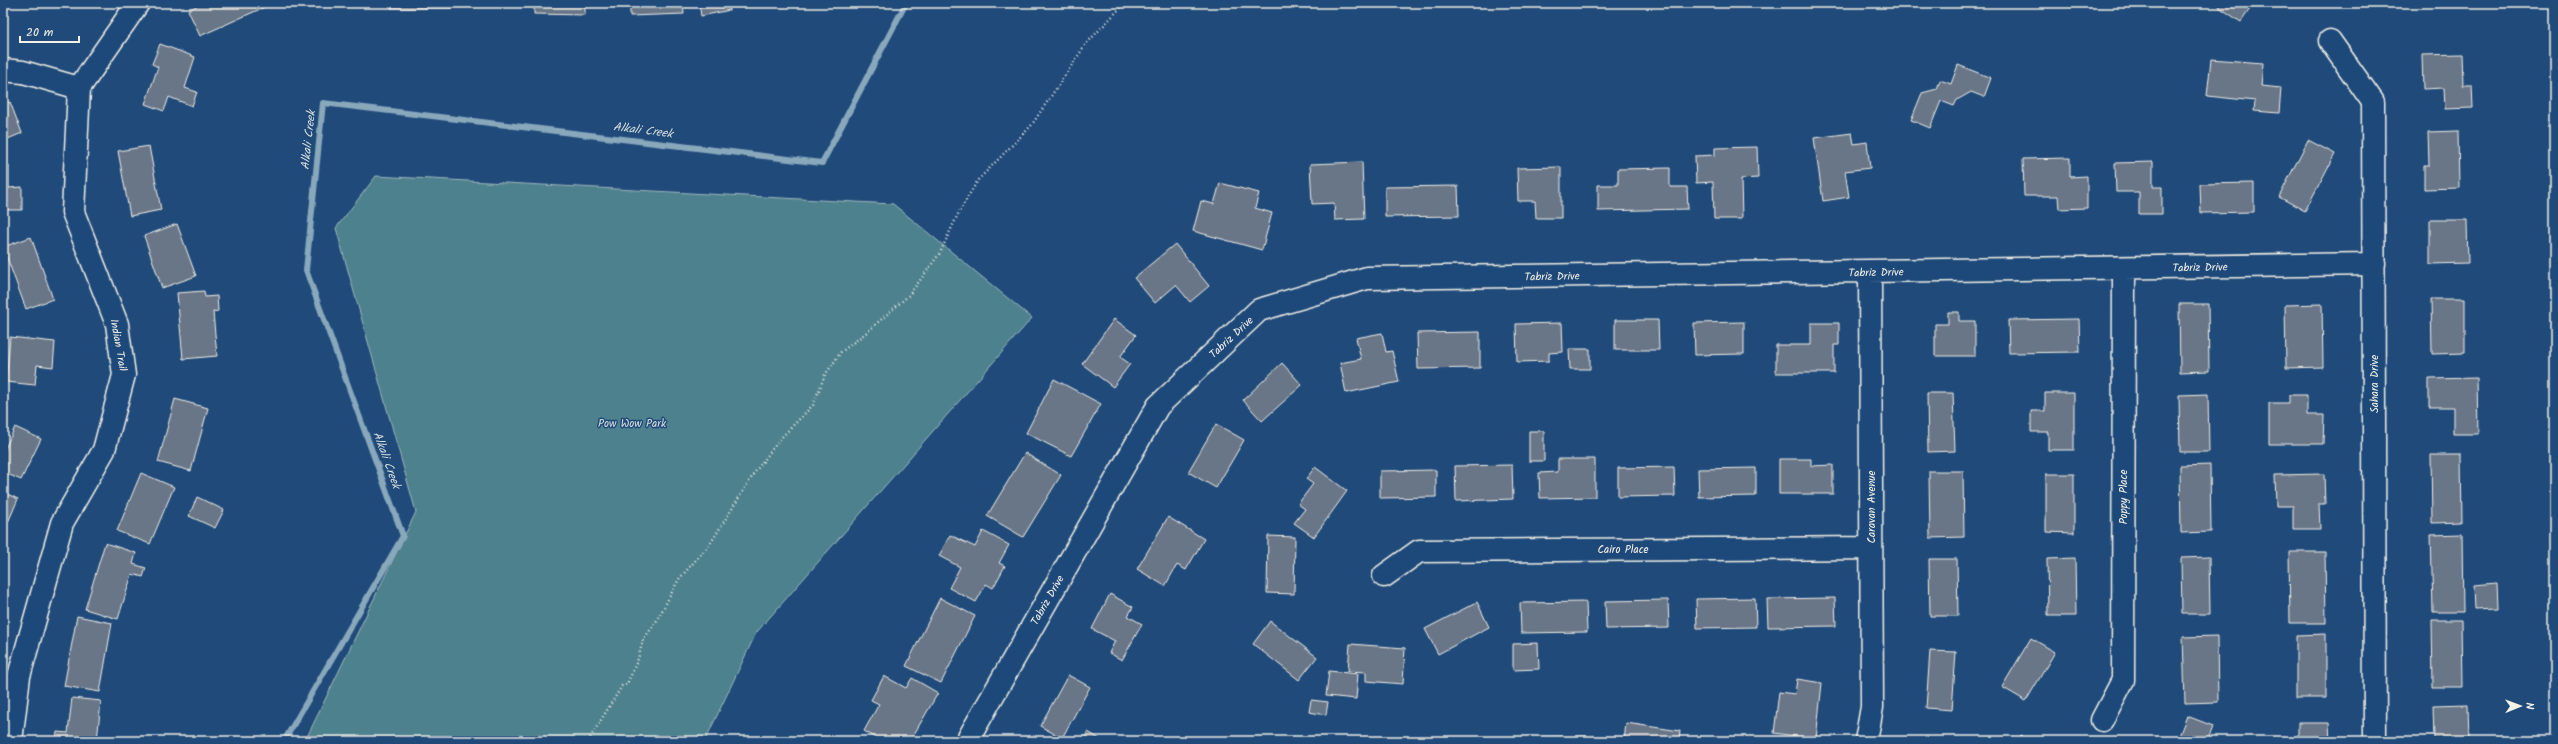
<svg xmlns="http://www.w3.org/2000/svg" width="2558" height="744" font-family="Kalam,sans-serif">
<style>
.green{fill:#4d818e;stroke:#a0b9bb}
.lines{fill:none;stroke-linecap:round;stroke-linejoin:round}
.stream{stroke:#89a8bc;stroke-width:6}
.building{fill:#697688;stroke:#f4f1e8}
.minor-casing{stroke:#f4f1e8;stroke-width:25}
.path{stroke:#f4f1e8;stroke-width:2.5;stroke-dasharray:1 3;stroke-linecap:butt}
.minor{stroke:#1f4a7a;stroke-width:22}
.labels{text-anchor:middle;stroke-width:3;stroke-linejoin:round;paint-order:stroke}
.street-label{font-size:11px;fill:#f4f1e8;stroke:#1f4a7a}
.park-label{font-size:11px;fill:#dbe0da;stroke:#1f4a7a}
.water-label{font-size:12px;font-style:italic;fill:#d9dfdd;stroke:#1f4a7a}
</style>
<rect width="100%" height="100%" fill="#1f4a7a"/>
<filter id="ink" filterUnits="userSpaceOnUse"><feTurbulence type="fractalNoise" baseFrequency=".025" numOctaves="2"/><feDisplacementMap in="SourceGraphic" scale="8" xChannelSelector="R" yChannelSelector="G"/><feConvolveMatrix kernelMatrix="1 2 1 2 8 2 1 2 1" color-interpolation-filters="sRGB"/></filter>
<g filter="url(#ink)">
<!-- green -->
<path class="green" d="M376 176 893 204 1032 318 756 633 705 741H305L416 512 336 228Z"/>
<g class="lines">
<!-- stream -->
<path class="stream" d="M284 741 403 536 306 270 323 103 822 163 906 3"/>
</g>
<!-- building -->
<path class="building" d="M203 3H265L267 6 200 36 188 10Z
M391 3H452V8H391Z
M534 3H585V15L534 14Z
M630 3H683L684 14 630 16Z
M699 3H728L730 10 701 16Z
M2222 3H2254L2241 22 2219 7Z
M160 44 195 57 185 88 197 92 192 106 169 97 164 111 145 104 158 67 152 64Z
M2462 54 2463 85H2472L2473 108 2445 109 2444 88 2423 89 2422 55Z
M2211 59 2263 63 2261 86 2281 88 2279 113 2254 111 2255 101 2207 96Z
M1958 65 1991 78 1984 97 1971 92 1957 100 1954 106 1941 101 1930 128 1911 120 1922 93 1937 89 1940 80 1951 84Z
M10 102 22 133 3 141V105Z
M2458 131 2459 188 2424 189V165H2429L2428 132Z
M1852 133 1854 144 1867 142 1870 168 1845 171 1849 197 1823 201 1814 138Z
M2308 140 2335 154 2305 211 2279 197Z
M149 146 161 210 130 216 118 151Z
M1757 147 1758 178 1741 179 1742 219H1714L1713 182 1696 183 1695 156 1715 155V148Z
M2070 158V177L2087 176V208L2059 209 2058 196H2024L2023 159Z
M1362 162 1364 219 1335 220 1334 203 1312 204 1310 164Z
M2153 162V187H2162V214H2139V192H2116L2115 163Z
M9 165V188L22 187V210H3V166Z
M1561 167V218H1536L1535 201H1518L1517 168Z
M1670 168V187H1687L1688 209 1598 211V185H1618V169Z
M1220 183 1259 193 1255 208 1272 213 1262 250 1193 231 1201 201 1214 204Z
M2254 183V212L2201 213 2200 184Z
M1458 186 1459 216 1385 217V187Z
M2430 220H2467L2468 263 2430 264Z
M177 224 196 276 162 288 144 236Z
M31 237 53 299 26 309 3 247Z
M1175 244 1209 286 1190 302 1176 285 1155 303 1134 278Z
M204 291 205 297 217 296 218 311 213 312 217 356 183 359 177 293Z
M2431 299H2465V353L2432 354Z
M2179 304H2208L2209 371 2180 372Z
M2322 304 2323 367 2286 368 2285 305Z
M1948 312H1959V321H1975V356H1935V324H1948Z
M1114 319 1136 335 1120 357 1130 364 1113 387 1082 364Z
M2079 319 2080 352 2009 353 2008 320Z
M1615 320H1658L1659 350H1615Z
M1744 322V354L1695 355 1694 323Z
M1562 323 1563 352 1549 353V361L1517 362 1516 324Z
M1811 323H1839V345H1834V373H1776V345H1811Z
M1480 332V368L1418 369 1417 333Z
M1382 333 1386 352 1392 351 1399 382 1346 393 1340 363 1361 359 1356 338Z
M10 337 55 342 53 367 37 365 35 385 6 382Z
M1569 349H1590V369H1570Z
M1282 363 1302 385 1262 421 1243 400Z
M2477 378 2478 434H2453V407H2429V379Z
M1054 379 1101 404 1071 456 1026 433Z
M1927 393H1953L1955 451 1928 452Z
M2045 393H2074V450H2048V432H2031V411H2045Z
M2208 394 2209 452H2180L2179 395Z
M2289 395H2307V415H2324L2323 444H2269V403H2289Z
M175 399 208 408 191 471 158 462Z
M1216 424 1244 440 1216 488 1188 472Z
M15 427 41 439 21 480 3 472V453Z
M1529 431H1544V461H1529Z
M1025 453 1061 475 1023 537 987 516Z
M2431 455H2461L2462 522 2432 523Z
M1558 459H1595V497L1540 498 1539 473 1558 472Z
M1779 459H1811V466L1833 465V494H1779Z
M1512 465 1513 499 1456 501 1455 466Z
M2210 465 2211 532 2181 533 2180 466Z
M1315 467 1347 491 1314 537 1294 523 1305 509 1298 504 1313 484 1306 479Z
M1674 467 1675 496 1618 497V468Z
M1756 468V496L1699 497 1698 469Z
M1436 470V497L1380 498V471Z
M1929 471H1963L1964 537 1930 538Z
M141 473 174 487 150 544 117 531Z
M2046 474H2074V533L2046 532Z
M2324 474 2325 504H2319L2320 529H2293V506H2276L2275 475Z
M3 492 18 499 3 534Z
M197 497 224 510 215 528 189 516Z
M1168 517 1204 539 1186 570 1177 565 1165 586 1137 569Z
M983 531 1009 545 999 563 1005 566 993 588 986 584 976 602 949 588 960 567 939 556 950 535 975 547Z
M2462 534 2463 612H2433L2431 535Z
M1268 536 1295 537 1294 594 1267 593Z
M105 543 136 553 133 564 146 568 143 577 132 574 118 619 85 609Z
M2289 552H2325L2326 623H2290Z
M2209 557 2210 614H2182L2181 558Z
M2075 558 2076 616H2048L2047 559Z
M1929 559H1957L1958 616H1930Z
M2497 583 2498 608 2475 609 2474 585Z
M1110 594 1133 607 1128 616 1142 624 1122 660 1109 653 1115 641 1092 629Z
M940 598 975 616 941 683 906 666Z
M1755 598 1756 627 1697 628 1696 599Z
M1835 598 1836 626 1768 627 1767 599Z
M1668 600 1669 628 1606 629 1605 601Z
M1477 602 1489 627 1438 654 1425 629Z
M1586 602 1587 632 1521 633 1520 603Z
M77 616 112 623 100 692 64 686Z
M2432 620H2461L2462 687H2433Z
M1270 621 1317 657 1299 680 1253 644Z
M2326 634V698H2296V635Z
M2217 636 2218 702 2185 703 2183 637Z
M2031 638 2055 652 2026 701 2002 687Z
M1538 643 1539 669 1513 670V644Z
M1350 644 1405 648 1403 684 1366 681V672L1348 671Z
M1930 651 1956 652 1952 710 1926 708Z
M1329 671 1358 674 1356 699 1326 696Z
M1068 675 1090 687 1062 738 1040 726Z
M884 676 906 688 912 678 938 693 910 741H882L864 731 879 704 871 700Z
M1797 679 1822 683 1816 739 1774 733 1779 692 1795 694Z
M72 698 101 701 97 741H56L57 732 68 733Z
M1311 700 1328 702 1326 715 1309 712Z
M2468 704 2469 741H2434L2433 705Z
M2187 716 2213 726 2207 741H2177Z
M1626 723 1680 731 1679 741H1624Z
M2298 723H2329L2330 741H2298Z
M1088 732 1103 741H1082Z
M2022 735 2025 741H2013Z
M1602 736V741H1542V737Z
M1517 739 1518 741H1502Z"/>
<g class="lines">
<!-- minor casing -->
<g class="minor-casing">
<path id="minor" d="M2330 41 2373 102 2375 741
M3 70 23 72 79 88
M1384 576 1419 551 1871 548
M2102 720 2123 680 2124 269
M11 741 19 676 62 523 104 450 124 375 117 324 73 212 79 88 138 3
M967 741 1158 406 1259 310 1367 278 2374 264
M1866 741 1872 707 1870 272"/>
</g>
<!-- path -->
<path class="path" d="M588 741 622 686 627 684 638 659 643 640 656 622 679 579 710 544 755 472 780 439 813 405 825 375 841 352 867 332 909 295 918 283 940 253 959 212 978 180 1031 126 1086 44 1125 3"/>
<!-- minor -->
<use href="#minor" class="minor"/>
</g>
</g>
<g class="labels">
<!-- street labels -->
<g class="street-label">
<text transform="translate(2200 267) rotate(-1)" y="4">Tabriz Drive</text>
<text transform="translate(1876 272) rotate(-1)" y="4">Tabriz Drive</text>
<text transform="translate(1552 276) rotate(-1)" y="4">Tabriz Drive</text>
<text transform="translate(1231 337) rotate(-43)" y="4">Tabriz Drive</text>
<text transform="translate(119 345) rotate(80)" y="4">Indian Trail</text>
<text transform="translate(2374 384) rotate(-90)" y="4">Sahara Drive</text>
<text transform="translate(2123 497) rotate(-90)" y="4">Poppy Place</text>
<text transform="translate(1871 507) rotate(-90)" y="4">Caravan Avenue</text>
<text x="1623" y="553">Cairo Place</text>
<text transform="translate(1047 600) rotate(-60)" y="4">Tabriz Drive</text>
</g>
<!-- park labels -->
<g class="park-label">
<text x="632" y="427">Pow Wow Park</text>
</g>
<!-- water labels -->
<g class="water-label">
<text transform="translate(643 130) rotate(7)" y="4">Alkali Creek</text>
<text transform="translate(308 140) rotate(-84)" y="4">Alkali Creek</text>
<text transform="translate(387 460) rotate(70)" y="4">Alkali Creek</text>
</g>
</g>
<!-- margin -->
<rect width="2558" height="744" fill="none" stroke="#1f4a7a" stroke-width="16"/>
<rect x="8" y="8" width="2542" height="728" fill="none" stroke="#f4f1e8" stroke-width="1.5" filter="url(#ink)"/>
<!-- north arrow -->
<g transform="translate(2520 706) rotate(89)" stroke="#1f4a7a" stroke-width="3" paint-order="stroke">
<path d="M0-3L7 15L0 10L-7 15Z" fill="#f4f1e8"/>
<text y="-6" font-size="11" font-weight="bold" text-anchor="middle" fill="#f4f1e8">N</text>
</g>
<!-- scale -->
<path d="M20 36v6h59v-6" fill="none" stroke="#f4f1e8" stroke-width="2"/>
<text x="26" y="36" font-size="12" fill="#f4f1e8" stroke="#1f4a7a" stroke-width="3" paint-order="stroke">20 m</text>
</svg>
